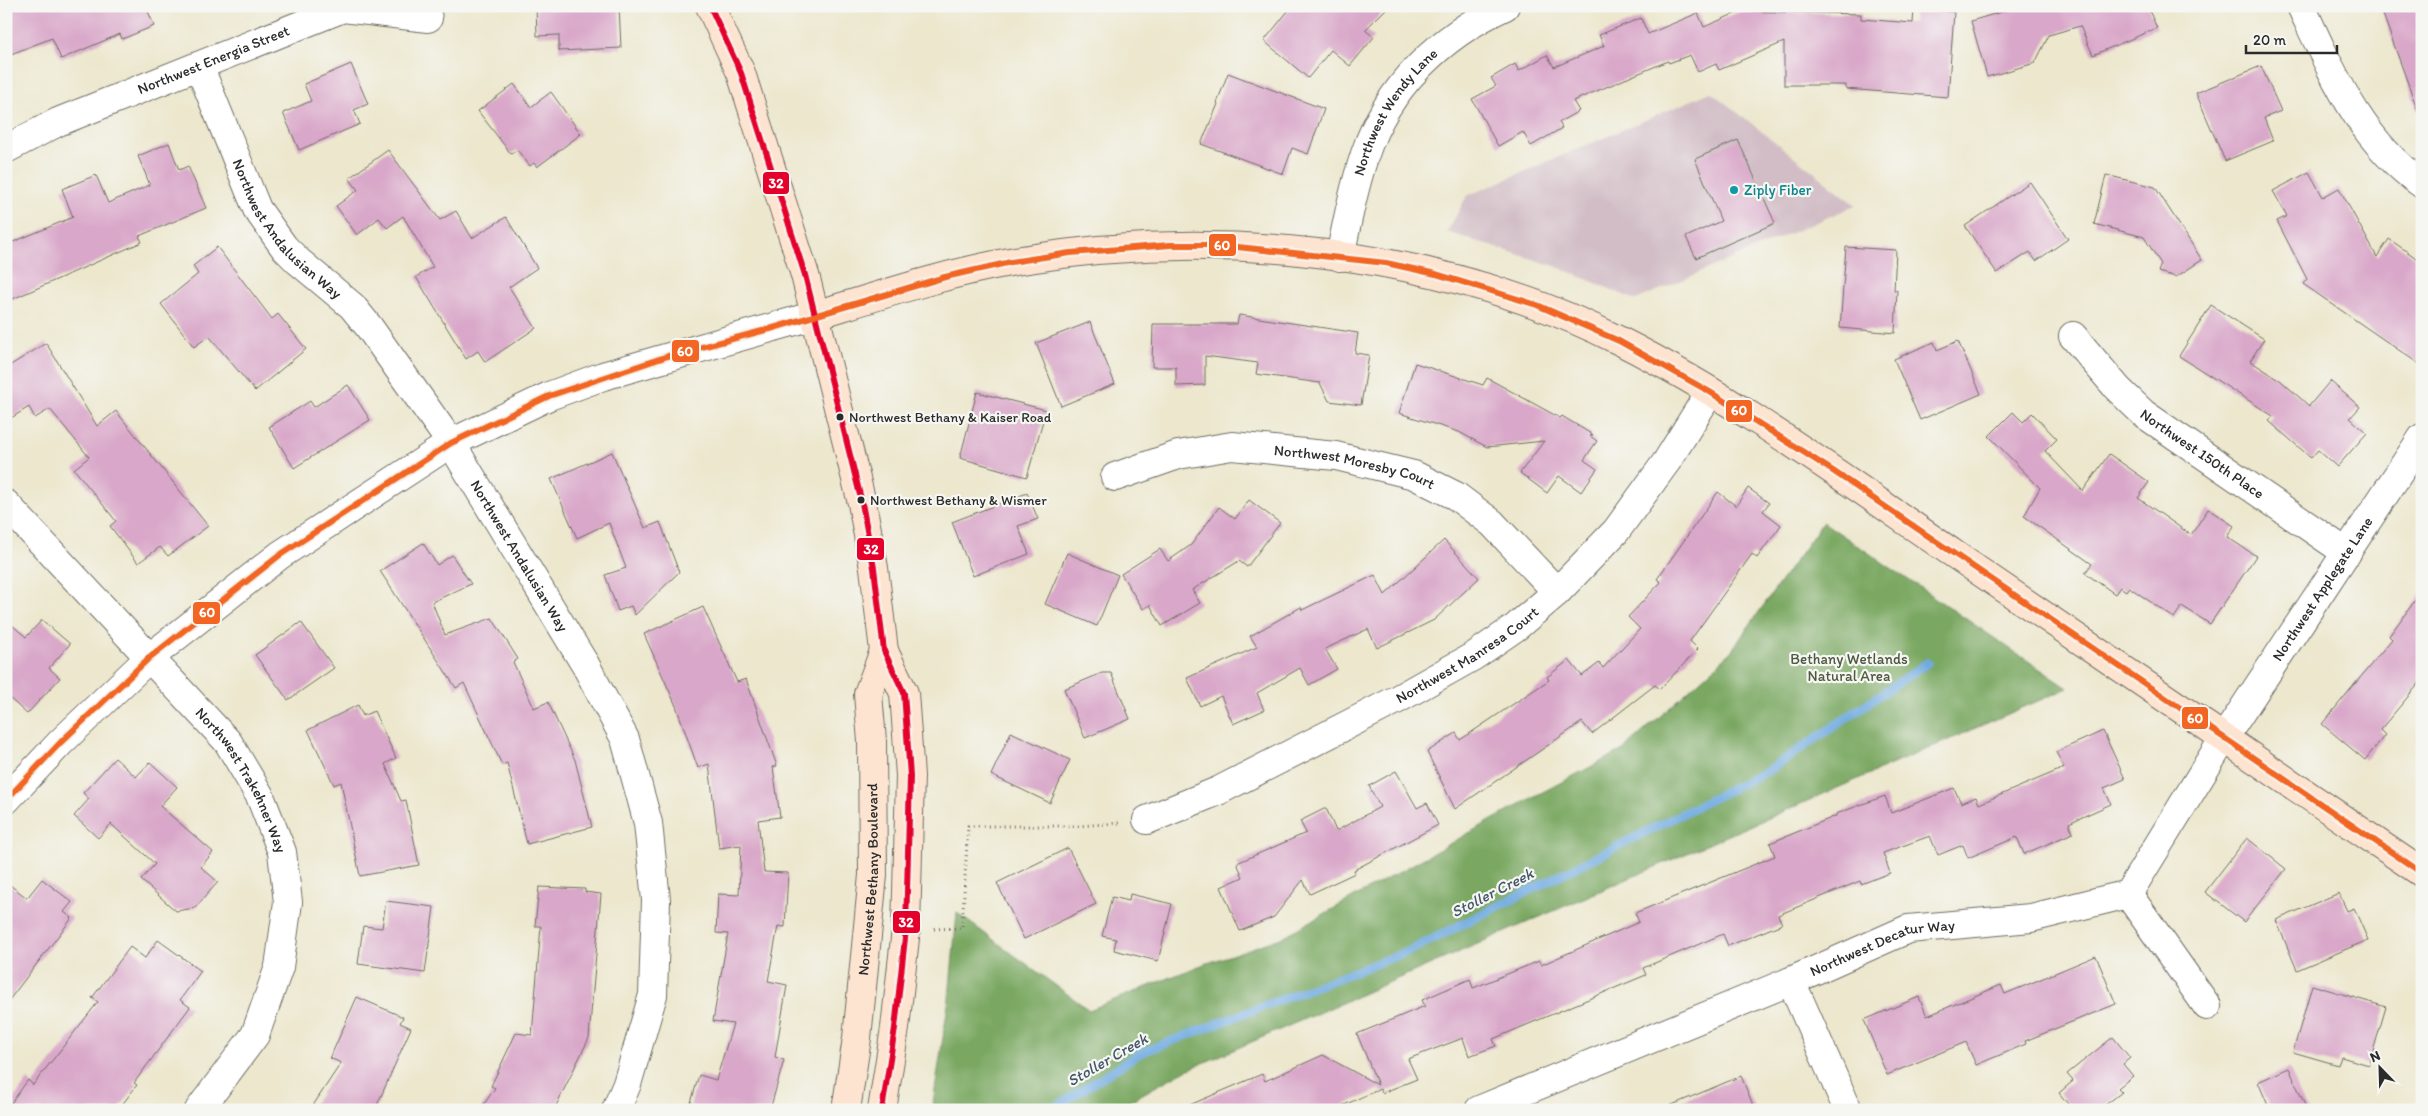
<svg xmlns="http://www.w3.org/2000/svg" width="2428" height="1116" font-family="Itim,sans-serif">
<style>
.industrial{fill:#d2bdc6}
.forest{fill:#7aa862;stroke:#526a46}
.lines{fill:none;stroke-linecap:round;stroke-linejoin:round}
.stream{stroke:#70aae0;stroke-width:9}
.building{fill:#d9a7c9}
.street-casing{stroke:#6f6d64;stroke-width:30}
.secondary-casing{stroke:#6f6d64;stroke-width:30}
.path{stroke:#6f6d64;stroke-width:3;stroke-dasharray:1 4;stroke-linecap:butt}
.street{stroke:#fff;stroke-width:28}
.secondary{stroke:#fde4d1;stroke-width:28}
.bus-1-casing{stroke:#f6f6f2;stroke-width:10}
.bus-2-casing{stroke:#f6f6f2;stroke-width:10}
.bus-1{stroke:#e4002b;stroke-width:6}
.bus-2{stroke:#f26522;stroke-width:6}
.culture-dot{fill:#0f9aa8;stroke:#f6f6f2;stroke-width:2}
.bus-dot{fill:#2b2b2b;stroke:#f6f6f2;stroke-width:2}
.labels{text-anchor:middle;stroke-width:4.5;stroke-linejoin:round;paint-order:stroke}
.bus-label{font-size:14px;fill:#2b2b2b;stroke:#f6f6f2;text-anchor:start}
.street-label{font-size:15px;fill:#2b2b2b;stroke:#f6f6f2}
.culture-label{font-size:15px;fill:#0d838f;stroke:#f6f6f2;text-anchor:start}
.park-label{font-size:15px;fill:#4c583f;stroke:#f6f6f2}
.water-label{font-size:16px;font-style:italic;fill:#43576a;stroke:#f6f6f2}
.line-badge{stroke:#f6f6f2;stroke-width:2}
.badge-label{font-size:14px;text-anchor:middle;font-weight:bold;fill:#fff}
</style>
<rect width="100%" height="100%" fill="#f6f6f2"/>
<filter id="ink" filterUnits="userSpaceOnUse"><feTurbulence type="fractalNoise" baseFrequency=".02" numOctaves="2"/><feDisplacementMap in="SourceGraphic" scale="10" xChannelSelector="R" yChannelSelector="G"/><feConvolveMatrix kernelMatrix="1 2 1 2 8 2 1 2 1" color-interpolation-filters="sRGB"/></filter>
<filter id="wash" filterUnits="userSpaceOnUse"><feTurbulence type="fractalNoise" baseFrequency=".0096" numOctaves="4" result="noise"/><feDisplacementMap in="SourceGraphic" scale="20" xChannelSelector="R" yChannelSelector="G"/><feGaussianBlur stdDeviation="1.12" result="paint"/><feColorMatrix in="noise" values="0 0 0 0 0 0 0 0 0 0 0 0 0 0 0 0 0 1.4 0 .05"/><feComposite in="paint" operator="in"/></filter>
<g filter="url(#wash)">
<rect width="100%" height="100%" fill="#ece7cd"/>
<!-- industrial -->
<path class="industrial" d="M1711 92 1856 205 1636 300 1555 266 1447 232 1467 196Z"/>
<!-- forest -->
<path class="forest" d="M1823 522 2068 688 1180 1073 1114 1110H932L949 998 957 913 1089 1010 1199 966 1281 938 1535 796 1623 750 1729 654Z"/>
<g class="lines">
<!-- stream -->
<path class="stream" d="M1051 1110 1140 1053 1409 951 1771 769 1927 663"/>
</g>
<g id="blocks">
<!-- building -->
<path class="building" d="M6 6H146L154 26 122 39 120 34 61 59 52 38 6 56Z
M536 6H619L621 48 559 51V35L537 36Z
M1292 6H1389L1365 30 1374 37 1350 66 1331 50 1308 78 1264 41Z
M2021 6H2147L2157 28 2093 55 2080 26 2049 35 2035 63 1987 77 1971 21Z
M2380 6H2422V113L2419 114Z
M1914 9 1954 12 1948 97 1846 89V85H1784V42L1719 70 1716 64 1698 72 1690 55 1669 63 1668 61 1573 101 1579 111 1559 122 1562 128 1531 146 1523 132 1498 146 1472 99 1496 86 1491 78 1515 64 1519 71 1547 55 1554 67 1604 46 1599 35 1641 18 1648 34 1698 13 1704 27 1741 11 1861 14V19L1913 23Z
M351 64 368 104 354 110 360 124 299 150 283 113 311 101 304 84Z
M2261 66 2281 111 2264 118 2273 141 2225 161 2196 93Z
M1228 73 1324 109 1308 154 1292 148 1283 174 1201 144 1218 104 1217 103Z
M514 84 531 107 551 92 581 134 537 167 534 163 530 166 517 150 511 154 478 111Z
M1738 140 1775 223 1696 258 1686 237 1721 221 1695 159Z
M169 143 179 170 188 166 206 208 139 236 142 242 6 302V245L73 217 62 189 96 175 108 203 150 185 138 156Z
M388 150 440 220 456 211 472 238 506 217 537 268 509 287 536 328 485 362 478 351 466 359 416 277 433 267 403 216 387 228 379 218 357 235 336 206 358 190 349 178Z
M2309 172 2323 197 2339 188 2377 257 2389 239 2422 262V366L2303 284 2307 279 2277 221 2287 216 2273 191Z
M2106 175 2155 187 2202 260 2176 277 2158 272 2161 264 2144 237 2094 224Z
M2030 182 2068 239 2036 261 2030 252 1997 273 1965 226Z
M217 247 272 319 278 314 306 349 255 391 209 336 194 347 161 304 198 274 193 266Z
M1846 247 1896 250 1894 290H1897L1895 333 1840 328Z
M2211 305 2264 339 2250 361 2280 380 2309 406 2330 381 2360 407 2350 418 2367 433 2337 467 2318 450 2311 458 2269 421 2273 416 2179 356Z
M1239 315 1358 333 1355 353 1369 355 1361 405 1329 401 1320 383 1256 374 1258 363 1205 356V385L1176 386V367H1152L1153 324H1237Z
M1090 322 1115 384 1061 406 1036 343Z
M1958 341 1981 394 1920 420 1894 359 1934 342 1937 350Z
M46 343 97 426 116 411 208 526 168 556 160 547 138 563 110 526 116 521 74 469 89 457 50 409 35 418 29 407 6 421V368Z
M1415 363 1483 385 1487 378 1560 418 1562 416 1593 435 1590 436 1597 441 1584 460 1597 469 1581 492 1559 476 1547 493 1520 473 1544 441 1487 447 1459 432 1399 413Z
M348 385 370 420 294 468 269 427 310 401 314 407Z
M977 392 1046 410 1027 477 960 458Z
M2013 412 2023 422 2032 413 2057 439 2045 451 2083 491 2109 454 2149 482 2138 498 2191 535 2208 509 2234 526 2227 537 2256 556 2210 624 2182 606 2174 618 2129 587 2126 591 2120 587 2115 594 2085 573 2092 564 2024 516 2040 488 1989 436Z
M612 452 645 528 660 522 679 572 635 615 631 606 618 611 605 575 626 568 609 523 577 538 551 479Z
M1748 488 1769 503 1763 511 1781 525 1757 558 1752 554 1690 641 1698 649 1660 689 1655 685 1592 734 1582 722 1455 809 1427 752 1456 733 1460 740 1549 680 1547 677 1569 660 1582 676 1599 663 1603 668 1640 629 1628 617 1661 582 1657 579 1718 492 1736 506Z
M1027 493 1038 519 1018 526 1029 554 973 576 952 522Z
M1249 500 1280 523 1247 567 1239 561 1192 590 1200 603 1162 626 1150 605 1143 609 1121 574 1160 549 1168 561 1191 545 1219 507 1235 519Z
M1444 540 1479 578 1434 620 1377 648 1368 629 1325 649 1337 669 1309 685 1300 668 1257 693 1264 710 1233 724 1221 696 1200 706 1187 678 1257 647 1250 636 1301 607 1302 610 1375 575 1385 595Z
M423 543 437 565 452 555 471 584 432 602 445 635 492 618 518 659 513 662 534 708 548 702 575 760 592 827 527 844 507 763 502 765 464 683 456 688 380 571Z
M1067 553 1118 575 1097 626 1045 604Z
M2422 591V680L2380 730 2385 735 2365 760 2322 724 2392 639 2389 636Z
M703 607 737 682 746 679 777 766 773 767 780 817 758 820 764 872 788 873 785 927 778 926 768 981 787 985 775 1057 784 1060 770 1110H705L690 1106 699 1075 716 1080 733 1024 713 1021 728 934 716 933 718 894 739 895 741 845 719 848 709 764 698 768 676 706 644 634Z
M6 620 26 637 42 620 70 644 49 668 60 678 27 714 6 695Z
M301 622 334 668 288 700 255 655Z
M1102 673H1111L1130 719 1085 738 1064 689Z
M358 705 363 716 374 711 396 758 385 764 401 801 406 800 419 865 360 876 341 782 334 785 308 730Z
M2103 731 2125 779 2104 788 2111 804 2069 823 2073 833 2024 854 2017 837 1968 858 1963 845 1938 855 1930 836 1883 853 1890 873 1861 884 1860 881 1778 915 1782 924 1728 946 1723 934 1643 968 1646 975 1493 1039 1496 1046 1469 1056 1463 1038 1408 1059 1417 1079 1382 1093 1380 1089 1333 1110H1178L1262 1074 1265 1081 1323 1055 1378 1085 1357 1034 1425 1006 1422 1000 1470 979 1473 988 1539 961 1541 965 1639 922 1635 913 1775 856 1770 843 1836 816V814L1885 796 1891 813 1954 788 1961 803 1976 797 1979 804 2064 768 2056 752Z
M1011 732 1070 760 1050 803 991 775Z
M115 758 136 777 150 762 177 787 160 806 213 852 201 867 218 882 195 908 176 911 141 880 155 864 111 824 98 838 74 816 89 799 83 793Z
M1396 771 1417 808 1427 803 1438 825 1354 870 1355 873 1310 894 1303 880 1274 917 1240 931 1221 887 1243 877 1237 863 1306 833 1300 821 1326 808 1336 831 1380 807 1369 786Z
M2247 838 2286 869 2244 922 2205 892Z
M1068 848 1096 904 1024 939 997 883Z
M42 879 72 902 64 912 72 918 6 1004V882L27 898Z
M539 887 585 889V892L601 894 589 1038 554 1110H480L495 1088 491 1086 516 1033 532 1035 541 926H535Z
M2339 893 2347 911 2354 908 2368 940 2297 970 2276 920Z
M1130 894 1172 904 1158 961 1114 950 1116 939 1102 936 1112 897 1129 901Z
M386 901 434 907 425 973 358 964 363 926 382 928Z
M158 940 201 971 180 1000 190 1007 134 1083 137 1085 118 1110H6L28 1080 33 1085 98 1002 92 998 130 947 145 958Z
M2096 956 2116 1004 2025 1041 2026 1044 1976 1065 1966 1042 1887 1075 1864 1020 1919 997 1927 1016 2001 985 2005 994Z
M2312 985 2386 1007 2369 1065 2341 1057 2338 1065 2293 1052Z
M357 997 403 1017 400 1023 411 1028 375 1110H310L341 1063 330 1058Z
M2113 1037 2130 1058 2123 1064 2133 1076 2118 1088 2122 1092 2099 1110H2073L2059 1093 2073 1081 2067 1074Z
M2289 1068 2307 1110H2270L2258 1082Z
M1741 1076 1755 1110H1660Z"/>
</g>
</g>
<g filter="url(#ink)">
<use href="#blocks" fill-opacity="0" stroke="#6f6d64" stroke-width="1"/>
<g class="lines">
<!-- street casing -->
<g class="street-casing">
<g id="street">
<path d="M2301 6C2332 72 2360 141 2422 184"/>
<path id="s1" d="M199 66 257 209 284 247 298 261 352 306 369 327 451 443 586 666 625 739 648 823 656 900 653 995 627 1084 616 1110"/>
<path id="s2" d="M6 149 58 122 343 8 428 18"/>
<path id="s3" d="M1340 257C1347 222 1354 187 1365 154 1387 87 1442 35 1505 6"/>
<path id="s4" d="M2073 336 2118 389 2144 414 2347 553"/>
<path id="s5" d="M1115 477 1178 455 1232 446 1336 456 1414 475 1456 496 1492 523 1557 592"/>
<path id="s6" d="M6 504 228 742 260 796 282 852 288 902 279 967 255 1035 199 1110"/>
<path d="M6 800 61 742 149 658 280 555 451 443 549 396 603 376 816 315"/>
<path id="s7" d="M1147 820 1218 791 1396 700 1474 656 1516 627 1557 592 1616 531 1667 461 1710 392"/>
<path d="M2128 894 2207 1006"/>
<path d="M1791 981 1848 1110"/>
<path id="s8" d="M1479 1110 1791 981 1908 929 2031 918 2128 894 2224 738 2422 438"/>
</g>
</g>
<!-- secondary casing -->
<g class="secondary-casing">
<g id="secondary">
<path d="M710 6 741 73 805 275 862 503 874 568 884 651 904 693 910 776 906 929 895 1028 882 1110"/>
<path d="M816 315C881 295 947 273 1015 261 1215 227 1438 249 1620 341 1737 400 1846 480 1954 554 2110 660 2266 767 2422 873"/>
<path id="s9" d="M846 1110 857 1038 873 875 872 741 868 694 884 651"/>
</g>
</g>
<!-- path -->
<path class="path" d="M934 929 962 928 968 826H1078L1119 823"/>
<!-- street -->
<use href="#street" class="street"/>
<!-- secondary -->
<use href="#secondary" class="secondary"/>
<!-- bus-1 casing -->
<g class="bus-1-casing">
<path id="bus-1" d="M710 6 741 73 805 275 862 503 874 568 884 651 904 693 910 776 906 929 895 1028 882 1110"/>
</g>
<!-- bus-2 casing -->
<g class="bus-2-casing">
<path id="bus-2" d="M6 800 61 742 149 658 280 555 451 443 549 396 668 356 770 329 945 277 1011 262 1070 253 1170 245H1219L1386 263 1436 274 1537 305 1619 341 1710 392 1833 471 2422 873"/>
</g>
<!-- bus-1 -->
<use href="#bus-1" class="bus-1"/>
<!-- bus-2 -->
<use href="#bus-2" class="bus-2"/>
</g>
</g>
<!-- markers -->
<circle class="culture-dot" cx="1734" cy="190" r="5"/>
<g class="bus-dot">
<circle cx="840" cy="417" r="4.5"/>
<circle cx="861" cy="500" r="4.5"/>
</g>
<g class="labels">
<!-- bus labels -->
<g class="bus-label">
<text x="849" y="422">Northwest Bethany &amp; Kaiser Road</text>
<text x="870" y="505">Northwest Bethany &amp; Wismer</text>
</g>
<!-- street labels -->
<g class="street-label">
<text dy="5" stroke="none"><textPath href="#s2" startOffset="226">Northwest Energia Street</textPath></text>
<text dy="5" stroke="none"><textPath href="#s3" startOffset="158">Northwest Wendy Lane</textPath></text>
<text dy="5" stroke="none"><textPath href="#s1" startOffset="188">Northwest Andalusian Way</textPath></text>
<text dy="5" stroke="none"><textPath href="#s4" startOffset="176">Northwest 150th Place</textPath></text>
<text dy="5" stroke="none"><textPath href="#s5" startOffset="246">Northwest Moresby Court</textPath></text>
<text dy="5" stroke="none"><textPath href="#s1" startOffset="592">Northwest Andalusian Way</textPath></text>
<text dy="5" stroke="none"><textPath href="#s8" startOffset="1051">Northwest Applegate Lane</textPath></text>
<text dy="5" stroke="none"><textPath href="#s7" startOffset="361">Northwest Manresa Court</textPath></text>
<text dy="5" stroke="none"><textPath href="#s6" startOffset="365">Northwest Trakehner Way</textPath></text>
<text dy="5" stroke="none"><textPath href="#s9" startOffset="232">Northwest Bethany Boulevard</textPath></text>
<text dy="5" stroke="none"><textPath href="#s8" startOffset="436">Northwest Decatur Way</textPath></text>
</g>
<!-- culture labels -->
<g class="culture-label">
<text x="1744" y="195">Ziply Fiber</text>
</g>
<!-- park labels -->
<g class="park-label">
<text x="1849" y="664">Bethany Wetlands<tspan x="1849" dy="17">Natural Area</tspan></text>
</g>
<!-- water labels -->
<g class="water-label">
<text transform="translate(1492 892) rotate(-27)" y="6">Stoller Creek</text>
<text transform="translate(1107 1059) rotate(-30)" y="6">Stoller Creek</text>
</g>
</g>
<g class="line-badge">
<rect x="762" y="171" width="28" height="24" rx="5" fill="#e4002b"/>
<rect x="1208" y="233" width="29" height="24" rx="5" fill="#f26522"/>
<rect x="671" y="339" width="29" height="24" rx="5" fill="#f26522"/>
<rect x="1725" y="399" width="28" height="24" rx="5" fill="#f26522"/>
<rect x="856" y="537" width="29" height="24" rx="5" fill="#e4002b"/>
<rect x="192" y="601" width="29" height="24" rx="5" fill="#f26522"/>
<rect x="2181" y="706" width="28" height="24" rx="5" fill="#f26522"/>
<rect x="892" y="910" width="29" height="24" rx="5" fill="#e4002b"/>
</g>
<g class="badge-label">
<text x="776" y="188">32</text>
<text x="1222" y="250">60</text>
<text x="685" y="356">60</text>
<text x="1739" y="415">60</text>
<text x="871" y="554">32</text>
<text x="207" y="617">60</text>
<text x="2195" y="723">60</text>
<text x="906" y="927">32</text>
</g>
<!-- margin -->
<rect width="2428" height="1116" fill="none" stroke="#f6f6f2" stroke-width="25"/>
<!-- north arrow -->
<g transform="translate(2380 1068) rotate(337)" stroke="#f6f6f2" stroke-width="4" paint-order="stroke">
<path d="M0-4L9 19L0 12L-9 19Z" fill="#2b2b2b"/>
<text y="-8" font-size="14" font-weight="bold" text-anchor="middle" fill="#2b2b2b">N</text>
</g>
<!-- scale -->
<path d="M2246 45v8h91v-8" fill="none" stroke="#2b2b2b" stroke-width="2.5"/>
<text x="2253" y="45" font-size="15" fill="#2b2b2b" stroke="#f6f6f2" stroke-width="4" paint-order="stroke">20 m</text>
</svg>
